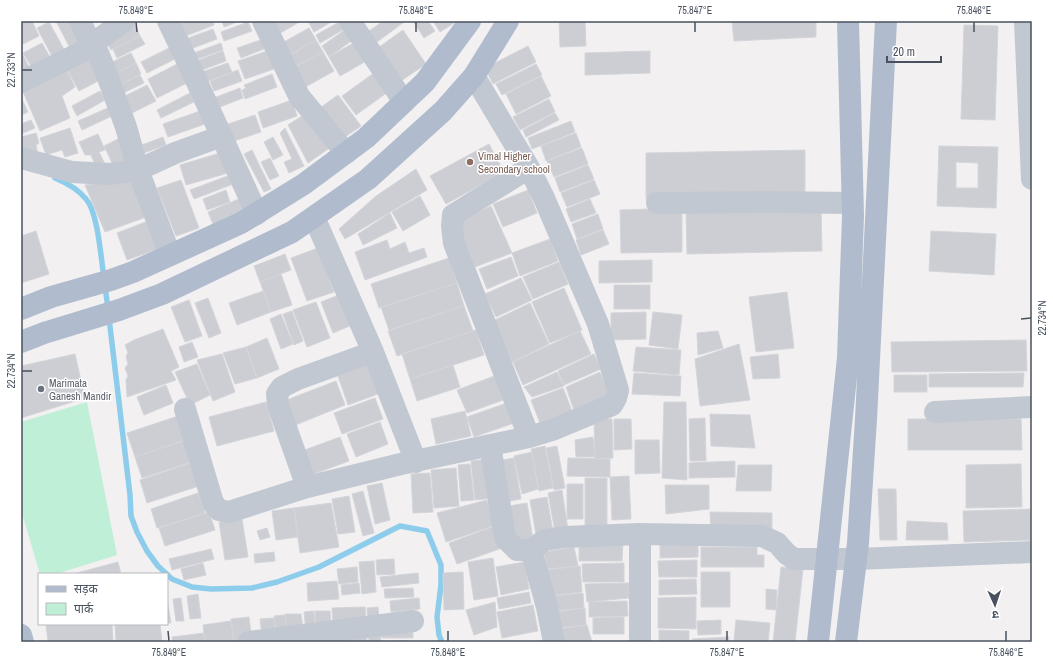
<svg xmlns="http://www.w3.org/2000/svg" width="1053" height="663" font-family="'Archivo Narrow','Noto Sans Devanagari',sans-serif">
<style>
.green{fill:#bfefd7}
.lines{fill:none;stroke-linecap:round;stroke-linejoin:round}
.stream{stroke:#8dcdeb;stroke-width:5.5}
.building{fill:#cdced4;stroke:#d4d5db;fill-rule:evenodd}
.minor{stroke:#c1c8d1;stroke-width:22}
.major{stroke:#b0bcce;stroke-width:22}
.ticks{fill:none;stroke:#48515d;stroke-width:1.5}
.education-dot{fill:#8d6e63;stroke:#fff;stroke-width:1.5}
.worship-dot{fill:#6b7280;stroke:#fff;stroke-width:1.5}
.labels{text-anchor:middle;stroke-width:3;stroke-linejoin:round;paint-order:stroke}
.education-label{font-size:11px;fill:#785e54;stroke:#fff;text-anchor:start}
.worship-label{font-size:11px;fill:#5b616d;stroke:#fff;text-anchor:start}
.neatline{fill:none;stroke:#48515d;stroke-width:1.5}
.ticks-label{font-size:10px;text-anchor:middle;fill:#48515d}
</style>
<rect width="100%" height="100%" fill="#f2f0f0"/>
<!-- green -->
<path class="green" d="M87 402 117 555 56 574H40L21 510V422Z"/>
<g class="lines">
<!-- stream -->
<path class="stream" d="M55 178C67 183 78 189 86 199 98 212 101 259 104 278
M105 286 108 309
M109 318 130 495 131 516 137 532 147 551 158 566 172 579 192 587 211 589 252 588 277 582 319 567 400 526 427 531 441 565V585L437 617 439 635 442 642"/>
</g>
<!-- building -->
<path class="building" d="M21 21H32L39 36 21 45Z
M56 21H72L83 42 70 48Z
M133 21 140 36 111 50 104 36Z
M177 21H213L214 25 183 37Z
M222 21H240L224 27Z
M276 21H301L277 35 271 24Z
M308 21H333L314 32Z
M341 21 346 28 320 43 316 35Z
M383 21 404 22 373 45 365 34Z
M413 21H428L435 31 424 38Z
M433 21H453L454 23 440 32Z
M559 21H585L586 46 560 47Z
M732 21H816V37L734 41Z
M49 22 65 51 53 58 37 28Z
M248 22 252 31 224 41 221 32Z
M964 25 998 26 995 120 961 119Z
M309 28 316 40 289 55 282 43Z
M213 29 217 39 188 50 183 40Z
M346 29 354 39 329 57 322 46Z
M403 30 426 64 398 83 375 50Z
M140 36 145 44 117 58 113 49Z
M266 38 269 47 241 58 237 48Z
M316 40 323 52 294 67 288 56Z
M357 41 368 60 340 76 329 57Z
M42 43 51 59 33 69 23 53Z
M221 43 223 50 194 60 191 54Z
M528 46 536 62 493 84 485 68Z
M171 47 177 58 147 73 141 62Z
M270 50 277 68 245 79 238 61Z
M21 51 29 67 21 72Z
M223 51 226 61 199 71 196 61Z
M650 51V73L585 75V53Z
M323 52 334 71 302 89 291 69Z
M131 53 136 63 112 75 106 65Z
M90 58 102 79 79 91 68 71Z
M183 61 193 80 157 98 148 79Z
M136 63 141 74 117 86 112 75Z
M228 63 232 72 203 83 199 73Z
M536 64 542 75 502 95 496 84Z
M65 66 75 87 62 96 70 118 40 131 21 87Z
M238 70 242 81 214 91 210 81Z
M378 70 392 89 356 115 342 96Z
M272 74 277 87 245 99 242 90 246 88 244 85Z
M140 75 144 83 121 94 117 86Z
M541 76 551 96 516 114 506 94Z
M147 85 156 101 130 114 121 98Z
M240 88 243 98 215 109 211 99Z
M100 91 105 100 77 116 72 106Z
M190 93 194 102 161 118 157 110Z
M338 95 361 126 339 141 317 110Z
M21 97 28 112 21 115Z
M549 99 555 112 520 130 513 117Z
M292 100 297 116 263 128 258 112Z
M110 107 114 115 82 130 78 121Z
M200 111 205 124 168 137 163 124Z
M308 112 331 147 308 163 288 125Z
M555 113 559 120 526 137 523 130Z
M255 115 261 132 228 143 222 126Z
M31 120 35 128 21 134V124Z
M571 121 575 132 532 149 528 138Z
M70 128 78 153 65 157 62 150 46 155 40 138Z
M285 128 304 166 289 173 284 162 292 159 280 133Z
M36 133 39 143 36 145 38 155 24 158 21 146V137Z
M576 133 581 147 546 161 541 146Z
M98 134 105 150 99 152 105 164 96 167 91 155H85L79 142Z
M163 137 166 145 141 154 139 146Z
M273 137 283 155 273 160 264 142Z
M120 138 127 169H115L104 146Z
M489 144 504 172 446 204 430 176Z
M939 146 998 147 996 208 937 206ZM956 162 978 163V188H956Z
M582 148 588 164 554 177 547 161Z
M252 150 271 189 264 192 244 154Z
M805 150V195L646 199V153Z
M223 152 228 173 186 185 180 165Z
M270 158 279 176 270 180 261 162Z
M588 165 594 179 560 192 555 178Z
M416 169 427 190 345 239 339 229 376 196Z
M233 174 236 183 194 199 190 190Z
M133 179 146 217 105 232 85 185Z
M181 180 199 228 176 236 157 188Z
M594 180 600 194 567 207 561 193Z
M226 190 230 202 207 210 203 199Z
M528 190 537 213 503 227 493 204Z
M420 196 430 215 403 231 392 212Z
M241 198 246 210 213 224 208 212Z
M590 199 596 213 571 222 566 209Z
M821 205 822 251 687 254 686 208Z
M491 206 512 253 475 267 457 222Z
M682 208V252L621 253 620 210Z
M390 213 397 228 363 245 358 234Z
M598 214 603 229 577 239 572 224Z
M148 221 158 249 127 260 117 233Z
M603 230 609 244 581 255 576 240Z
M36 231 49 274 21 283V236Z
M931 231 996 234 994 275 929 271Z
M550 239 558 261 520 276 512 253Z
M387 240 390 249 405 242 409 253 424 248 427 257 365 280 355 252Z
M318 248 334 292 307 301 291 258Z
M285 254 291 270 260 282 254 266Z
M511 257 518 276 487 289 479 269Z
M449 258 457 283 379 308 371 284Z
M652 260V282L599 283V261Z
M559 262 568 284 533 299 523 277Z
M281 274 292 305 271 312 260 282Z
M521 278 532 300 496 317 485 294Z
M457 283 464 306 389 330 381 307Z
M614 285H650V309H614Z
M564 288 582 330 550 343 532 302Z
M263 291 271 312 237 325 229 303Z
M787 292 794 348 756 352 749 297Z
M341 294 352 325 333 333 321 302Z
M208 298 221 333 209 338 195 303Z
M189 300 202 336 185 342 171 307Z
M316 302 330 338 307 347 293 310Z
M530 303 549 344 512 362 493 321Z
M464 306 473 331 397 356 388 331Z
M292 311 303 341 294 345 283 314Z
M646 312V339L611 340V313Z
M653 312 682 315 678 349 649 345Z
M281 314 293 344 281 349 270 319Z
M163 329 179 367 171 371 176 380 127 397 126 380 128 376 125 368 128 364 126 356 128 353 125 345 134 340Z
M476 330 484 355 410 379 402 354Z
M580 331 591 354 523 385 513 362Z
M718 331 723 348 698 355 697 333Z
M267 338 279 369 257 378 246 347Z
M1026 340 1027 371 892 372 891 342Z
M192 342 198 357 184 362 179 347Z
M739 344 750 400 700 406 695 359Z
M246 347 257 378 235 384 223 353Z
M636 347 681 350 679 375 633 371Z
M75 354 85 398 21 418V366Z
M222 354 235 392 213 401 197 360Z
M594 354 601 369 564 385 558 371Z
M778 354 780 378 753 379 750 357Z
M197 364 210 395 190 405 175 372Z
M367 365 378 394 348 405 338 376Z
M453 365 460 387 417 401 410 379Z
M557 372 564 386 532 397 524 387Z
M600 372 612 400 576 416 566 387Z
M634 373 681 376 680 396 632 394Z
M1024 373 1023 387H929V374Z
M497 375 506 399 467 413 457 390Z
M894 375H927V392H894Z
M336 381 345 405 293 426 284 401Z
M166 385 173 403 144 415 137 397Z
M563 388 572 411 540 423 531 400Z
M375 398 383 419 342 434 334 413Z
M266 402 274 431 217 446 209 417Z
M664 402H686L687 480 662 478Z
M507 403 514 423 474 437 467 417Z
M465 411 471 436 436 444 431 419Z
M710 414 750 415 755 448 711 446Z
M178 416 186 440 135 457 127 433Z
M705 418 706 461H690L689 419Z
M594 419H612L613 458 595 459Z
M614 419H631L632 449 614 450Z
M908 419H1021L1022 450H908Z
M380 422 388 444 356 457 347 434Z
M340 437 349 461 311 475 302 451Z
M593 437 595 457H576L575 440Z
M188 439 195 461 142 478 135 457Z
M635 440H659L660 473 635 474Z
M545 446 553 488 539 491 531 449Z
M557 446 565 488 554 490 546 448Z
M532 452 538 489 522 494 514 456Z
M514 458 521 499 505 502 497 461Z
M568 458 610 459V477L567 476Z
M490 459 494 498 475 500 471 461Z
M735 461V477L689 478V463Z
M191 463 199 486 147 503 140 480Z
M470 464 474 500 461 501 458 465Z
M1021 464 1022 507 966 508V465Z
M738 465H772L771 491H736Z
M456 468 459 506 434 508 431 470Z
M430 473 433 512 413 513 411 474Z
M629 476 631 519 612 520 610 477Z
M585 478H607V529H585Z
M382 483 390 520 375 524 367 486Z
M567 484H583V519H567Z
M665 485H709V509L666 514Z
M878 489H896L897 540H880Z
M562 490 568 530 555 532 548 493Z
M363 491 374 533 363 536 352 494Z
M198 493 205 513 157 528 151 509Z
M349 496 355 532 338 534 332 499Z
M547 497 553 532 536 535 530 500Z
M487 500 496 525 446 542 437 513Z
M331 503 339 547 300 553 294 508Z
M527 503 533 539 515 543 509 506Z
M294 508 298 537 276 540 272 511Z
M1030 509 1031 540 964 542 963 511Z
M209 512 215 530 165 546 159 528Z
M710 512 772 513V532H711Z
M242 519 248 557 225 560 219 522Z
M907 521 947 523 948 540H906Z
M495 526 502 548 457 564 449 543Z
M267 528 270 537 260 540 257 531Z
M698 538V557L660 558V539Z
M579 541H623L622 561H579Z
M574 547 578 566 547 569 544 552Z
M701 547H757V555H764V567H701Z
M211 549 214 559 172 570 169 559Z
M274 552 275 561 255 563 254 554Z
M493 558 498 596 474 600 468 562Z
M394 559 395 574 377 575 376 560Z
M697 560V577H659L658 561Z
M374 561 376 592 362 594 359 562Z
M118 562 121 574H73Z
M524 562 529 589 501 595 496 567Z
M203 563 206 575 184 580 181 569Z
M624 563V582H583L582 564Z
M580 566 582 592 549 596 546 570Z
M357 567 358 582 339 584 337 569Z
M781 567 803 569 795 642H773Z
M463 572 464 609 444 610 443 573Z
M701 572H730V607H701Z
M418 573 419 583 382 587 380 577Z
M696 579 697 594 659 595V580Z
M337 581 339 599 308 601 307 583Z
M359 583 360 593 342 595 341 585Z
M629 583V598L587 602 585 584Z
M413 588 414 597 385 598 384 589Z
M766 589 777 590 776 610 766 609Z
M529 592 531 603 499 609 497 598Z
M583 593 584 608 555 611 553 596Z
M198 594 201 618 190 619 187 596Z
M696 597V629L658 628V598Z
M181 598 184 621H176L173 599Z
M419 598 420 609 391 612 390 601Z
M167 599 171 623H167Z
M627 601 628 616 589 617V602Z
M495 602 497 627 474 635 466 610Z
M533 605 538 631 502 638 497 612Z
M365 607 367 642H334L332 608Z
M378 607 381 642H369L367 608Z
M585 608 586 625 558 628 556 612Z
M314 611 316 642H307L304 612Z
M315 611H330L332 642H317Z
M285 614H301L305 642H288Z
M285 615 288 642H277L274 616Z
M249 617 252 642H234L231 619Z
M624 617V634H593V618Z
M274 618 277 642H263L260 619Z
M721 620V634L698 635 697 621Z
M736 620 770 623 768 642 734 640Z
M231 621 234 642H205L203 625Z
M382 621H413V638H382Z
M46 624H112L113 642H48Z
M115 624H160L162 642H116Z
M587 625 592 642H561L559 629Z
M659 630 689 631V642H659Z
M204 633 205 642H173L172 637Z
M729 637V642H692V639Z
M406 641V642H383Z"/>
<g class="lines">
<!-- minor -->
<path class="minor" d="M80 21 92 47 98 53 107 75 126 127 138 170 170 255
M168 21 191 69 257 214
M263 21 299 96 346 153
M350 21 404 102
M1025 21 1032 179
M21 82 92 47 102 37 124 21
M21 158 72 172 109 174 138 170 175 153 222 136
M529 168 453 215 452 226 454 243 529 437
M657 203 768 202 852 203
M314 217 373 352 416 462
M185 409 213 503 219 510 229 512 307 487 401 464 529 437 552 430 612 405 616 398 618 390 598 324 544 198 529 168 474 76
M935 412 1032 407
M490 445 505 538 517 550H531L545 540 564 537 640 534 762 536 777 543 787 554 794 559H856L1032 552
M307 487 278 405 277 394 282 387 298 379 373 352
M640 534V642
M531 550 547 607 554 642
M249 642 413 621"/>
<!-- major -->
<path class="major" d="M21 309 51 297 111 280 133 272 241 223 304 184 366 138 425 82 470 21
M21 342 44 333 119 310 162 294 292 232 368 179 443 111 474 76 508 21
M21 635 23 642
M818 642 848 358 853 216 848 21
M846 642 858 543 866 419 886 21"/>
</g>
<!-- ticks -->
<path class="ticks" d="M136 22 137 32M416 22V32M695 22V32M974 22V32M22 70H32M1021 319 1031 318M22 371H32M168 631 169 641M448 631V641M727 631V641M1006 631V641"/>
<!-- markers -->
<circle class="education-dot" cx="470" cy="162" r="4"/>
<circle class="worship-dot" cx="41" cy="389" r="4"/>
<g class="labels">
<!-- education labels -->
<g class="education-label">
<text x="478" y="160">Vimal Higher<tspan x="478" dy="13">Secondary school</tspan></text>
</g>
<!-- worship labels -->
<g class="worship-label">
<text x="49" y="387">Marimata<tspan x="49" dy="13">Ganesh Mandir</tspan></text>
</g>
</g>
<!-- border -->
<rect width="1053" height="663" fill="none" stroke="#ffffff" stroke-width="44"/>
<!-- legend -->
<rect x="38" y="573" width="130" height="52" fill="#ffffff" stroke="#b6b9be"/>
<rect x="46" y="586" width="20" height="6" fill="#b0bcce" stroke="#b6b9be"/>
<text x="74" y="593" font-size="12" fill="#48515d">सड़क</text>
<rect x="46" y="603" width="20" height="12" fill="#bfefd7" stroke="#b6b9be"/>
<text x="74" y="613" font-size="12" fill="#48515d">पार्क</text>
<!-- north arrow -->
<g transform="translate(995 605) rotate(177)" stroke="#ffffff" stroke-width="3" paint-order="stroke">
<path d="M0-3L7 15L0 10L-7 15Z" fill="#48515d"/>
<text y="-6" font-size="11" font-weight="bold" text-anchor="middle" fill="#48515d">उ</text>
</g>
<!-- scale -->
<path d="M887 56v6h54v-6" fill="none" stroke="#48515d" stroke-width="2"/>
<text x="893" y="56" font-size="12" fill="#48515d" stroke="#ffffff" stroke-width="3" paint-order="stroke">20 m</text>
<rect x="22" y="22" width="1009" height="619" class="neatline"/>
<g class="ticks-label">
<text x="136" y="14">75.849°E</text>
<text x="416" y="14">75.848°E</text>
<text x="695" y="14">75.847°E</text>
<text x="974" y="14">75.846°E</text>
<text transform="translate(11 70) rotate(-90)" y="4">22.733°N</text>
<text transform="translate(1042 318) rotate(-90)" y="4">22.734°N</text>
<text transform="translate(11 371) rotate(-90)" y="4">22.734°N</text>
<text x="169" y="656">75.849°E</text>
<text x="448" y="656">75.848°E</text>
<text x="727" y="656">75.847°E</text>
<text x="1006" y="656">75.846°E</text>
</g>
</svg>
